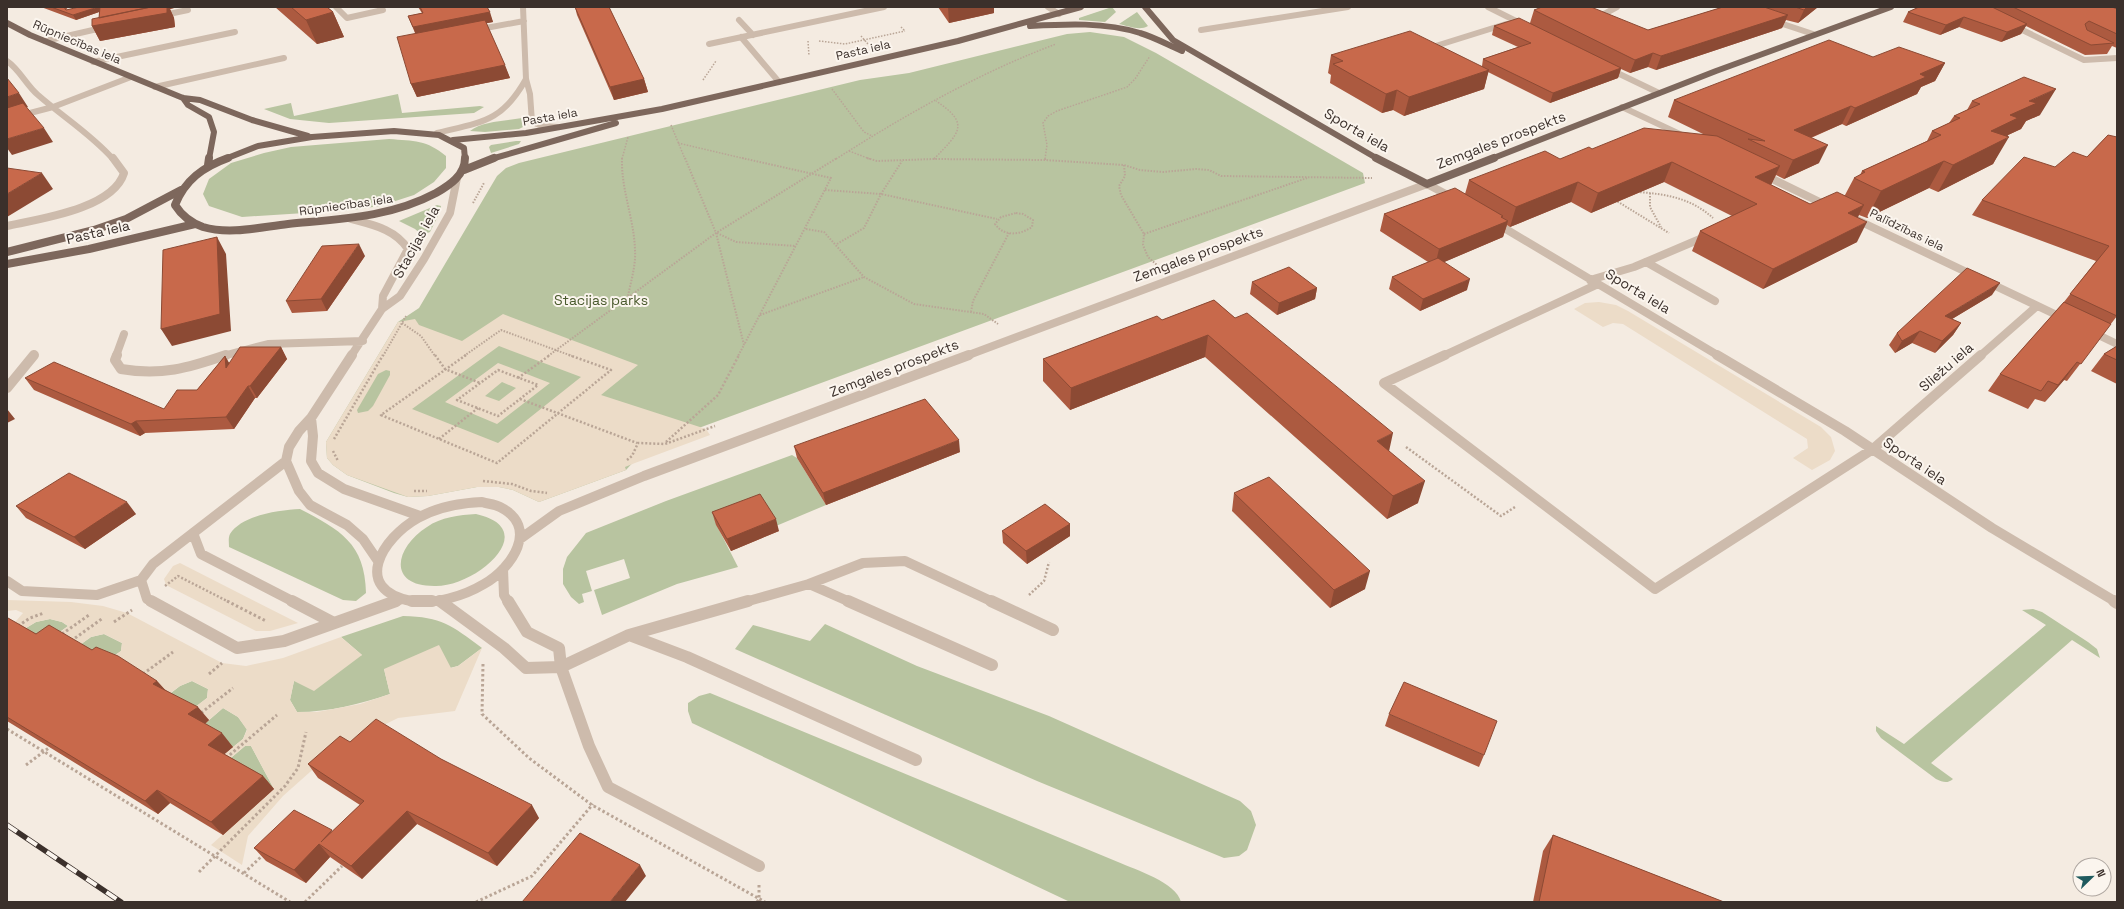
<svg xmlns="http://www.w3.org/2000/svg" width="2124" height="909" font-family="'Space Grotesk',sans-serif">
<style>
.green{fill:#b8c4a0}
.plaza{fill:#ecdcc8;fill-rule:evenodd}
.lines{fill:none;stroke-linecap:round;stroke-linejoin:round}
.path-far3{stroke:#b9a596;stroke-width:1.5;stroke-dasharray:1.5 1.5;stroke-linecap:butt}
.path-far2{stroke:#b9a596;stroke-width:2;stroke-dasharray:1.5 1.5;stroke-linecap:butt}
.path-far1{stroke:#b9a596;stroke-width:2.5;stroke-dasharray:2 2;stroke-linecap:butt}
.path{stroke:#b9a596;stroke-width:3;stroke-dasharray:2.5 2.5;stroke-linecap:butt}
.minor-far3{stroke:#cdbbac;stroke-width:6}
.minor-far2{stroke:#cdbbac;stroke-width:8}
.minor-far1{stroke:#cdbbac;stroke-width:10}
.minor{stroke:#cdbbac;stroke-width:12}
.major-far1{stroke:#7d675c;stroke-width:6}
.major{stroke:#7d675c;stroke-width:8}
.rail-casing{stroke:#3b302b;stroke-width:5.5}
.rail{stroke:#fbf5ee;stroke-width:4;stroke-dasharray:12;stroke-linecap:butt}
.wall{fill:#ac5a40}
.shaded-wall{fill:#8c4a34}
.building{fill:#c8694b;stroke:#8c4a34}
.labels{text-anchor:middle;stroke-width:4;stroke-linejoin:round;paint-order:stroke}
.far-street-label{font-size:12px;fill:#3b302b;stroke:#fbf5ee}
.street-label{font-size:14px;fill:#3b302b;stroke:#fbf5ee}
.park-label{font-size:14px;fill:#4a5a2e;stroke:#fbf5ee}
</style>
<rect width="100%" height="100%" fill="#f4ebe1"/>
<!-- green -->
<path class="green" d="M1112 7 1116 12 1105 22 1079 20V18Z
M1137 12 1148 26C1140 31 1128 26 1119 24Z
M1090 32 1124 37 1156 53 1363 173 1365 183 647 447 626 470 539 502 513 490 499 487H477L428 496 408 497 394 493 347 475 333 465 327 458 326 442 398 322 419 308 497 176 506 168 519 163 860 80 909 73 1067 34Z
M398 94 402 113 480 106 484 107 474 113 329 123 290 119 264 109 291 103 294 116Z
M522 118 523 127 519 129 485 132 470 131C482 121 506 121 522 118Z
M389 139C414 141 427 140 446 156V168L434 182 414 195 380 206 352 210 242 217 209 206 203 194 209 179 231 163 264 153 291 147Z
M516 141H521L519 144 491 153 489 147 491 145Z
M437 205 441 206 440 212 430 232 422 235 415 229 399 221Z
M792 455 797 458 826 505 776 526 716 524 738 567 677 584 602 615 594 590 630 578 624 559 586 571 592 591 582 594 584 602 579 604 571 597 563 584V569L567 557 586 533 666 501Z
M300 509C340 530 365 543 366 593L356 601 343 600 229 547C229 543 228 538 230 534 242 515 279 510 300 509Z
M476 514C543 529 477 586 436 586 387 587 394 548 427 527 441 517 459 515 476 514Z
M2033 609 2042 612 2088 642 2097 649 2100 658 2072 640 1931 763 1953 779C1947 784 1943 782 1936 779L1881 738 1876 731V726L1904 744 2046 625 2022 610Z
M403 616C442 617 451 625 482 648L458 666 450 668 384 669 390 694C360 704 330 712 297 712L290 700 294 681 362 655 341 637Z
M50 619 62 622 68 626 43 644 21 631 36 622Z
M825 624 917 666 1049 716 1240 801 1251 811 1256 825 1247 850 1239 856 1224 858 1037 781 735 649 753 625 810 641Z
M104 634 122 643 121 651 108 660 63 657 91 637Z
M192 681 208 689 207 698 179 720 154 706 180 686Z
M710 693 1118 862C1136 870 1176 882 1181 902H1070L692 723 688 711V703L699 696Z
M223 708 238 717 247 729 243 739 233 747 200 728Z
M245 746H251L274 789 226 762Z"/>
<!-- plaza -->
<path class="plaza" d="M1599 302 1616 305 1628 311 1821 427 1831 437 1835 451 1830 460 1812 470 1793 458 1808 448 1807 439 1623 324 1613 323 1603 327 1574 309 1585 303Z
M503 314 638 365 601 395 706 429 710 435 635 463 625 467 626 470 539 502 513 490 499 487H477L428 496 408 497 347 475 333 465 327 458 326 442 398 322 415 319 419 325 462 341ZM499 346 581 377 498 443 412 409ZM386 370 390 371V375L373 406 368 411 358 413 357 410 378 374Z
M498 363 550 383 497 424 445 402ZM502 382 516 388 499 401 485 396Z
M180 563 298 623 270 631H256L166 585 164 579 173 566Z
M7 600 71 602 103 606 127 613 222 663 246 666 283 658 341 637 362 655 314 691 294 681 290 700 297 712H317L360 704 390 694 384 669 439 645 451 668 458 666 482 648 455 711 398 718 337 748 283 796 248 836 242 865 211 845 274 789 251 746H245L226 762 220 758 243 739 247 730 238 717 223 708 209 720 191 710 207 698 208 689 192 681 180 686 169 694 108 660 121 651 122 643 104 634 91 637 77 647 58 634 68 626 62 622 50 619 36 622 21 631 7 627 16 621 23 613 16 610 7 611Z"/>
<g class="lines">
<!-- path-far3 -->
<path class="path-far3" d="M901 27 905 31
M861 36 868 44
M808 41 809 56
M819 41 845 44 905 31
M703 80 716 61
M832 89 864 132 872 136
M671 125 685 159
M678 143 746 159
M849 151 870 159
M622 159 628 137
M836 159C905 115 979 73 1056 44
M934 159C959 133 971 124 936 101
M1045 159 1047 145 1043 123 1048 116 1057 111 1127 87 1135 79 1150 56"/>
<!-- path-far2 -->
<path class="path-far2" d="M622 158C621 190 634 218 635 250 636 265 631 281 628 296
M685 158 716 233 744 345 738 356
M742 158 831 178 744 345
M867 158 877 161 934 159 1045 160 1124 165 1140 170 1163 172 1196 169 1209 170 1221 176 1372 178
M934 159 935 158
M1045 160V158
M1124 165 1125 176 1119 186 1121 195 1144 234 1143 245 1148 257 1157 265
M825 190 881 194 997 219
M1637 192C1666 194 1691 198 1713 218
M1650 193V207L1661 227
M1615 200 1669 233
M473 203 484 183
M1016 213 1023 214 1033 220 1032 227C1020 235 1004 237 995 224L1001 217Z
M806 229 824 232 864 277 914 304 984 314 998 324
M717 233 736 242 796 246
M1144 234 1307 178
M837 244 864 228 881 194 902 161
M971 312 973 301 1009 233
M760 315 864 277
M402 323 421 336 435 356
M383 356 406 316
M464 356 501 330 572 356
M548 356 716 233 837 158"/>
<!-- path-far1 -->
<path class="path-far1" d="M435 355 445 369 480 383
M466 355 381 415 497 463 611 370 569 355
M498 370 538 385 498 416 457 400Z
M518 378 550 355
M520 399 637 443
M334 439 383 355
M439 439 478 408
M666 442 718 395 739 355
M1406 447 1501 516 1515 507
M333 451 338 461
M627 460 632 456 638 443 665 444 715 426
M483 481 512 484 531 491 547 493
M414 491H427
M165 586 178 576 229 602
M1029 595 1044 581 1049 562"/>
<!-- path -->
<path class="path" d="M227 601 266 621
M114 622 132 610
M18 626 30 618 44 613
M62 634 89 615
M71 641 103 618
M483 664 482 714 529 758 592 805 765 902
M143 674 173 652
M209 674 222 663
M201 713 233 688
M7 729 290 902
M226 758 277 715
M26 765 50 747
M199 872 285 786 298 768 306 732
M244 873 263 855
M305 902 342 866
M476 902 532 876 593 804
M757 902 759 899V885"/>
<!-- minor-far3 -->
<path class="minor-far3" d="M336 7 347 18 383 10 380 7
M523 7 526 79 530 94 532 122 542 126 557 127
M1048 7 1059 14
M1488 7 1524 25
M159 16 188 10
M1595 19 1617 7
M739 20 753 35
M1771 20 1813 34
M2012 25 2084 60 2117 58
M475 30 524 21
M1201 30 1348 7
M741 37 779 82
M45 41 106 27
M709 44 884 7
M1426 49 1506 24
M7 61C20 70 26 85 38 95 63 117 91 134 113 159
M93 62 235 32
M1607 68 1659 93
M155 87 284 58
M1622 107 1684 136
M7 119 53 107 131 77
M437 133C482 122 502 122 526 79"/>
<!-- minor-far2 -->
<path class="minor-far2" d="M1762 174 1830 207
M351 219C373 225 395 229 408 249L383 296 382 309 351 356
M1855 219 2065 319
M1494 222 1719 356
M7 226C39 219 113 209 124 173L113 158
M1646 262 1715 301
M1590 280 1634 267 1707 236
M382 309 400 296 424 259 450 213 457 178
M2090 331 2117 344
M116 356 124 334
M223 356 268 344 363 341
M966 356 1427 184 1455 199
M1443 356 1598 284
M1980 356 2037 306"/>
<!-- minor-far1 -->
<path class="minor-far1" d="M117 355 115 360 121 369C161 376 188 368 226 355
M352 355 311 418 299 431 289 447 286 461 299 491 310 505 347 525 363 539 378 561
M1445 355 1384 383 1655 589 1873 449 1981 355
M1717 355 1845 431 1992 528 2116 602
M7 388 34 355
M311 418 313 436 311 461 318 473 344 489 420 516
M482 502C488 504 494 504 500 507 540 527 512 568 484 584 464 596 434 605 411 601 351 589 382 538 418 518 437 507 460 503 482 502Z
M193 533 201 554 294 602
M520 539 559 511 644 476 969 355
M503 569 504 595 508 602
M141 580 147 599 153 602
M7 581 22 591 97 595 141 580 153 564 286 461
M809 584 850 602
M440 601 442 602
M393 602 402 599
M745 602 809 584 863 563 905 561 993 602"/>
<!-- minor -->
<path class="minor" d="M151 601 237 648 284 641 396 601
M292 601 334 623
M412 601H432
M440 601 504 648 526 668 561 667 629 635 748 601
M508 601 527 632 559 648 561 667 589 746 608 787 759 866
M848 601 992 665
M991 601 1053 630
M2114 601 2117 603
M629 635 687 657 916 760"/>
<!-- major-far1 -->
<path class="major-far1" d="M1145 7 1173 40 1378 159
M7 23 30 35 183 98 200 100 252 120 308 136
M1030 26C1066 24 1105 22 1140 33 1154 37 1168 45 1182 51
M183 98 188 105 209 117 214 132 209 159
M453 140 526 133 662 109 958 41 1081 7
M225 159 258 146 312 137 394 131 439 135 464 148 465 159
M491 159 616 123
M1491 159 1716 71 1891 7"/>
<!-- major -->
<path class="major" d="M228 158C203 167 185 180 175 205 182 216 191 223 203 227 230 235 261 227 288 224 339 219 389 218 436 193 450 185 465 175 465 158
M1376 158 1427 184 1494 158
M208 165 209 158
M464 170 494 158
M7 252 94 230 126 219 181 190
M7 264 89 249 195 224"/>
<!-- rail casing -->
<g class="rail-casing">
<path id="rail" d="M7 825 121 902"/>
</g>
<!-- rail -->
<use href="#rail" class="rail"/>
</g>
<!-- wall -->
<path class="wall" d="M41 7H68L66 10 174 8 170 9 174 18 175 27 100 41 92 26 99 18V12L76 20Z
M275 7H327L333 12 344 37 317 44Z
M418 7H487L493 22 486 23 510 78 417 97 411 84 415 33 408 16 422 13Z
M575 7H609L644 79 648 92 614 100 577 15Z
M938 7H994V13L949 23Z
M1723 7H1818L1798 23 1786 20 1782 28 1656 70 1648 67 1630 73 1621 69 1618 78 1550 103 1488 72 1484 89 1404 116 1393 110 1382 113 1330 83 1331 75 1328 73 1331 55 1482 66 1483 59 1518 47 1492 35 1494 26 1530 23 1534 10 1648 30Z
M1919 7H2112L2117 9V7V48L2112 46 2107 54 2085 55 2026 26 2021 34 2001 42 1959 27 1940 35 1903 22 1908 12Z
M1873 57 1945 63 1935 81 1921 87 1917 94 1846 126 1842 124 1811 138 1819 163 1784 179 1776 175 1771 185 1810 204 1845 195 1854 178 1860 175 1862 171 1927 141 1932 131 1949 123 1954 116 1967 110 1972 101 2040 115 2026 121 2021 129 2008 135 1993 164 1938 192 1929 188 1867 218 1859 215 1858 217 1857 242 1763 289 1692 251 1700 231 1732 216 1664 182 1591 213 1571 202 1510 227 1507 225 1503 237 1444 262 1467 290 1420 311 1389 289 1392 277 1428 262 1380 231 1384 214 1465 194 1469 180 1560 159 1592 149 1703 134 1668 117 1674 100Z
M2108 135 2117 316 2067 381 2064 380 2045 402 2035 399 2028 409 1988 391 2000 374 2064 302 2096 261 1972 215 1982 200 2055 167 2087 157Z
M365 256 327 311 292 313 286 301Z
M1252 282 1317 288 1315 299 1277 315 1250 294Z
M1992 295 1952 319 1961 323 1953 335 1935 353 1912 343 1895 353 1889 345 1897 333Z
M1214 300 1389 451 1418 503 1387 519 1205 357 1070 410 1043 381V359L1162 320Z
M2117 346V384L2091 371 2104 354Z
M281 347 287 359 257 398H255L234 429 145 433 140 436 34 390 25 378 164 409 197 390 225 356 229 363Z
M794 446 960 452 826 505 797 458Z
M1234 493 1365 589 1330 608 1232 511Z
M16 506 136 514 85 549 26 518Z
M712 512 779 531 731 551 716 525Z
M1070 524V536L1027 564 1003 543 1002 531Z
M7 618 36 634 92 650 157 681 164 689 209 720 205 724 233 747 224 754 263 776 274 789 223 835 170 803 158 814 7 721Z
M1389 714 1484 755 1479 767 1385 726Z
M350 742 441 759 539 818 497 866 417 824 362 879 330 857 306 883 266 861 254 848 333 831 360 805 318 778 308 764Z
M1553 835 1724 902H1533L1543 851Z"/>
<!-- shaded-wall -->
<path class="shaded-wall" d="M98 7H100L102 11 76 20 73 15Z
M154 7H174V8L170 9 174 18 175 27 100 41 92 26Z
M948 7H994V13L949 23Z
M1807 7H1818L1798 23 1804 10Z
M333 12 344 37 317 44 306 20Z
M490 12 493 22 417 37 413 27Z
M1788 15 1782 28 1656 70 1661 56Z
M1964 17 1959 27 1940 35 1946 25Z
M2027 24 2021 34 2001 42 2007 32Z
M1653 53 1648 67 1630 73 1635 60Z
M1945 63 1935 81 1921 87 1917 94 1846 126 1855 108 1920 74Z
M505 65 510 78 417 97 411 84Z
M1621 68 1618 78 1550 103 1553 93Z
M1489 70 1484 89 1404 116 1409 97Z
M644 79 648 92 614 100 610 87Z
M2056 89 2040 115 2026 121 2021 129 2008 135 2006 139 2009 137 1993 164 1938 192 1953 165 1991 131 2010 115 2029 101Z
M1397 90 1393 110 1382 113 1386 94Z
M19 93 28 107 7 114V97Z
M1851 106 1842 124 1786 148 1794 130Z
M44 128 53 142 12 155 7 148V139Z
M1828 145 1819 163 1784 179 1793 160Z
M1944 161 1929 188 1867 218 1881 191Z
M1672 162 1664 182 1591 213 1598 193Z
M1780 166 1771 185 1755 177Z
M42 173 53 189 7 217V194Z
M1578 182 1571 202 1510 227 1516 207Z
M1864 205 1854 224 1848 213Z
M1503 216 1500 224 1508 221 1503 237 1435 266 1439 249Z
M1867 222 1857 242 1763 289 1773 269Z
M217 237 226 254 231 331 172 346 161 329Z
M359 244 365 256 327 311 321 299Z
M1470 279 1467 290 1420 311 1423 299Z
M2000 283 1992 295 1937 328 1945 316Z
M1317 288 1315 299 1277 315 1279 303Z
M1961 323 1953 335 1935 353 1942 341Z
M1920 331 1912 343 1895 353 1902 341Z
M1208 335 1205 357 1070 410 1071 388Z
M281 347 287 359 257 398 250 386Z
M225 356 232 368H226Z
M2077 362 2064 380 2045 402 2058 385Z
M248 386 255 398 234 429 226 417Z
M7 409 15 419 7 423Z
M136 421 145 433 140 436 131 424Z
M1393 433 1388 456 1377 441Z
M959 440 960 452 826 505 823 493Z
M1425 481 1418 503 1387 519 1393 496Z
M127 502 136 514 85 549 74 537Z
M776 519 779 531 731 551 727 539Z
M1070 524V536L1027 564 1026 551Z
M1370 571 1365 589 1330 608 1334 590Z
M157 681 169 694 153 684Z
M198 707 209 720 200 728 188 714Z
M222 733 233 747 220 758 208 745Z
M263 776 274 789 223 835 211 822Z
M157 790 170 803 158 814 145 801Z
M532 805 539 818 497 866 488 853Z
M407 811 417 824 362 879 351 866Z
M319 844 330 857 306 883 294 870Z
M640 865 646 876 625 902H610Z"/>
<!-- building -->
<path class="building" d="M51 7H64L66 10 79 7H98L73 15Z
M100 7H151L99 18Z
M151 7H167V13L92 26V19Z
M291 7H327L333 12 306 20Z
M420 7H487L490 12 413 27 408 16 423 13Z
M575 7H609L644 79 610 87Z
M1542 7H1591L1648 30 1723 7H1764L1788 15 1661 56 1653 53 1635 60 1534 10Z
M1795 7H1807L1804 10Z
M1919 7H1992L2027 24 2007 32 1964 17 1946 25 1908 12Z
M2013 7H2112L2117 9V34L2089 21 2085 24 2087 30 2114 43 2091 45Z
M1519 18 1621 68 1553 93 1483 59 1531 43 1494 26Z
M485 20 505 65 411 84 397 37Z
M1410 31 1489 70 1409 97 1397 90 1386 94 1333 64 1343 61 1331 55Z
M1829 40 1873 57 1899 47 1945 63 1920 74 1926 77 1855 108 1851 106 1794 130 1828 145 1793 160 1748 139 1765 141 1674 100Z
M2024 77 2056 89 2029 101 2037 103 2010 115 2018 118 1991 131 2009 137 1953 165 1944 161 1881 191 1854 178 1865 172 1862 171 1941 135 1932 131 1960 118 1954 116 1980 104 1972 101Z
M7 78 19 93 7 97Z
M23 103 44 128 7 139V108Z
M1644 128 1717 136 1780 166 1755 177 1810 204 1837 192 1864 205 1848 213 1867 222 1773 269 1700 231 1757 204 1672 162 1598 193 1578 182 1516 207 1469 180 1545 151 1560 159 1589 147 1592 149Z
M2108 135 2117 137V316L2070 294 2109 246 1982 200 2024 157 2055 167 2073 152 2087 157Z
M7 168 42 173 7 194Z
M1455 188 1503 216 1501 217 1508 221 1439 249 1384 214Z
M217 237 220 314 161 329 163 250Z
M359 244 321 299 286 301 322 246Z
M1438 258 1470 279 1423 299 1392 277Z
M1289 267 1317 288 1279 303 1252 282Z
M1967 268 2000 283 1945 316 1961 323 1942 341 1920 331 1902 341 1897 333Z
M1214 300 1235 318 1247 313 1393 433 1377 441 1425 481 1393 496 1208 335 1071 388 1043 359 1157 316 1162 320Z
M2064 302 2111 324 2081 364 2077 362 2058 385 2048 381 2041 391 2000 374Z
M2117 346V360L2104 354Z
M240 347H281L250 386H248L226 417 136 421 131 424 25 378 54 362 164 409 177 390H197L225 356 226 368Z
M925 399 959 440 823 493 794 446Z
M69 473 127 502 74 537 16 506Z
M1269 477 1370 571 1334 590 1234 493Z
M760 494 776 519 727 539 712 512Z
M1045 504 1070 524 1026 551 1002 531Z
M7 618H8L36 634 49 625 92 650 96 647 118 656 157 681 153 684 198 707 188 714 222 733 208 745 263 776 211 822 157 790 145 801 7 717Z
M1404 682 1497 721 1484 755 1389 714Z
M376 719 441 759 532 805 488 853 407 811 351 866 319 844 294 870 254 848 294 810 332 830 321 842 364 801 308 764 340 736 350 742Z
M580 833 640 865 610 902H522Z
M1553 835 1724 902H1539Z"/>
<g class="labels">
<!-- far-street labels -->
<g class="far-street-label">
<text transform="translate(77 42) rotate(23)" y="4">Rūpniecības iela</text>
<text transform="translate(863 50) rotate(-13)" y="4">Pasta iela</text>
<text transform="translate(550 117) rotate(-10)" y="4">Pasta iela</text>
<text transform="translate(346 205) rotate(-8)" y="4">Rūpniecības iela</text>
<text transform="translate(1907 230) rotate(26)" y="4">Palīdzības iela</text>
</g>
<!-- street labels -->
<g class="street-label">
<text transform="translate(1357 130) rotate(30)" y="5">Sporta iela</text>
<text transform="translate(1501 140) rotate(-21)" y="5">Zemgales prospekts</text>
<text transform="translate(98 232) rotate(-13)" y="5">Pasta iela</text>
<text transform="translate(416 242) rotate(-61)" y="5">Stacijas iela</text>
<text transform="translate(1198 254) rotate(-20)" y="5">Zemgales prospekts</text>
<text transform="translate(1638 291) rotate(31)" y="5">Sporta iela</text>
<text transform="translate(1946 367) rotate(-41)" y="5">Sliežu iela</text>
<text transform="translate(894 368) rotate(-21)" y="5">Zemgales prospekts</text>
<text transform="translate(1915 461) rotate(34)" y="5">Sporta iela</text>
</g>
<!-- park labels -->
<g class="park-label">
<text x="601" y="305">Stacijas parks</text>
</g>
</g>
<!-- border -->
<rect width="2124" height="909" fill="none" stroke="#3b302b" stroke-width="16"/>
<!-- north arrow -->
<g transform="translate(2092 877) rotate(67)"><circle r="19" fill="#fbf5ee" stroke="#aea6a0"/>
<path d="M0-3L7 15L0 10L-7 15Z" fill="#1f5a5e"/>
<text y="-6" font-size="11" font-weight="bold" text-anchor="middle" fill="#3b302b">N</text>
</g>
</svg>
